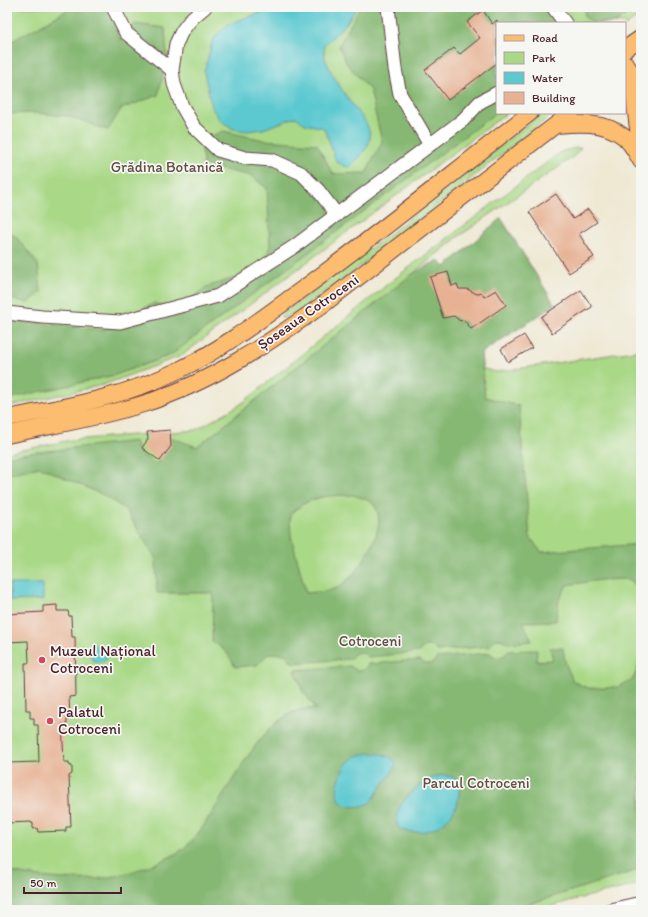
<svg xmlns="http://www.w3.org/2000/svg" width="648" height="917" font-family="Itim,sans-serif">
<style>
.green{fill:#a9d886;stroke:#7a7c58}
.forest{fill:#86b873;stroke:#686c4f;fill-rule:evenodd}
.water{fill:#5cc9d0;stroke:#53747e}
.building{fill:#e7b294}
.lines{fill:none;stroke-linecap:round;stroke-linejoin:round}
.minor-casing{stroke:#633d44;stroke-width:15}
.major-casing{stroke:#633d44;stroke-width:18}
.minor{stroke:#fff;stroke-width:13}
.major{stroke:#fcbd6f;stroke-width:16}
.poi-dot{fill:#d1495b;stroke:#f6f6f2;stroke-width:1.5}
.labels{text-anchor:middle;stroke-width:3.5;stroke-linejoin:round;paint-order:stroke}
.park-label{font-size:15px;fill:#624d42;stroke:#f6f6f2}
.street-label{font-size:15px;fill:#4a1f2b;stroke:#f6f6f2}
.poi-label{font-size:15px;fill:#4a1f2b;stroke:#f6f6f2;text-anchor:start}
</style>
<rect width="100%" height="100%" fill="#f6f6f2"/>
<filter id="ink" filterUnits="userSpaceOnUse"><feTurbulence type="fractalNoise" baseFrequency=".025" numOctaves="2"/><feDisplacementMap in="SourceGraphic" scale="8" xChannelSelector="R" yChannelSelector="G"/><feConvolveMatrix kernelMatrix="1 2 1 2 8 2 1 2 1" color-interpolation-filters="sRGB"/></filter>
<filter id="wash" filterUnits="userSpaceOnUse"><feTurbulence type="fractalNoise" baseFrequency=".012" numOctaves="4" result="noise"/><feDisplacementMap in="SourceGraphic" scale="16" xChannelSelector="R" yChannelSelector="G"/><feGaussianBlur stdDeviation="0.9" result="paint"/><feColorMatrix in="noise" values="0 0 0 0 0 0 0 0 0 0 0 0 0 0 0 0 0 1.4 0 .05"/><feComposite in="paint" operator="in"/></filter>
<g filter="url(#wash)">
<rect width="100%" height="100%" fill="#efe9d4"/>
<!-- green -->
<path class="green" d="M7 7H641V15L625 26V23H497V113H507L181 356 103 385 7 407Z
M542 113H554L349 275 295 313 285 318H281L282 314 387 236Z
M575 148H581L573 157 458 237 399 285 445 332 457 362 496 372 641 350V884L569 901 539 910H7V453L71 440 196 430 241 404 394 279 558 154 563 151Z"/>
<!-- forest -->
<path class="forest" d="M73 7H103L110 10 120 40 135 24 165 28 167 58 158 95 121 109 108 130 68 116 34 113 7 114V38L12 41Z
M360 7H549L556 23H497V112L171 355 115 375 7 399V322L38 323 103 330 154 303 178 310 206 287 235 278 264 263 270 246 267 188 251 176 203 165 201 141 223 131 264 140 317 144 333 174 366 173 382 142 370 90 347 64 339 46Z
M584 7H635L616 23H594L585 17Z
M501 218 555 305 481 353 485 397 519 406 530 537 541 552 641 544V592L629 579 601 580 567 585 559 600 556 621 523 622 532 641 507 643C501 637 493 638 490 646L437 651C431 644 424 644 419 652L368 657C362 650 355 651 350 659L293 663 285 654 269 653 257 665 235 667C230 655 223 647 212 642L213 593H157L156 559 125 509 101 494 40 467 7 474V457L28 453 135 441 138 452 156 464 168 449 167 436 197 447 411 275 438 260 445 267ZM353 495C358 497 367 499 371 502 395 522 357 577 337 588 329 592 315 592 306 593L291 536 290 514C312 495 325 496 353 495Z
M7 230 17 238 38 264 41 292 28 303 7 298Z
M550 648H563L565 662 573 681 587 688H604L618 687 633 679 641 660V869L510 910H7V871C35 878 66 880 94 879 118 878 164 863 183 849 222 818 258 701 316 709L302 690 299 680 294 670 351 666C356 673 364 672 368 664L420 660C425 666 434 665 437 658L490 653C496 660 504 658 508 651L537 650 536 661 553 660Z"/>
<!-- water -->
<path class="water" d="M272 7H356V9L345 25 324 45C324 51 324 58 327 63 333 77 342 90 351 103 359 114 370 123 370 137 369 150 357 159 349 168L336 162 330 143 324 128 305 124 296 117 263 129 247 131 233 129 220 120 212 108 204 72 213 39 228 24 268 10Z
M10 584H43V600L10 601Z
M96 645H98L104 648 108 654 105 660 99 663 93 660 89 654 92 648Z
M371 753C381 754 389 755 396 762 396 770 385 781 380 788 377 793 374 799 369 803 362 808 343 809 339 799 336 793 337 786 339 781 345 762 351 755 371 753Z
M444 775 453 777 459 783C462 809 445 831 417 832 412 832 407 832 402 830 389 823 401 803 408 796 421 784 427 778 444 775Z"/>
<g id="blocks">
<!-- building -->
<path class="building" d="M483 10 492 24 497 20V63L448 100 425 70 454 48 460 54 480 38 467 22Z
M556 194 573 219 588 209 597 222 579 234 594 257 569 273 529 212Z
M448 272 452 286 457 284 459 289H467L477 294 481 292 484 297 496 290 506 305 471 329 464 320 460 321 454 316 443 318 430 277Z
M581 290 592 307 552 333 541 317Z
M524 335 532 348 508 362 501 349Z
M170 430 171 446 160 461 142 448 148 439 147 432Z
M57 605V611H68L69 616H71L72 637H75L76 696 69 697 70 717 67 718V724H62L64 762H69V765L72 766V774L69 776 71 827H66V831L38 832 37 828 33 829V823H31V822L7 823V763L39 762 38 725H34V718H30V710H26L25 663H29L28 641 7 642V614L43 612V606Z"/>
</g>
</g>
<g filter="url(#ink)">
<use href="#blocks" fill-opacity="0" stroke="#633d44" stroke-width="1"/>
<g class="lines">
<!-- minor casing -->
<g class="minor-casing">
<path id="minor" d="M113 7 126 33 172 70
M205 7 192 18 182 31 176 44 172 70 174 84 182 106 194 127 218 150 245 158 272 160 301 173 318 190 337 215
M388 7 395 69 400 94 430 145
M553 7 565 23
M7 313 42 317 120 322 218 296 295 246 463 120 480 102 497 93
M610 910 641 903"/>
</g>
<!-- major casing -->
<g class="major-casing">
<path id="major" d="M625 49 641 38
M625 63 631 72 641 153
M556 125C578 123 604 121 623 136 631 142 636 152 641 161
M7 418C66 407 125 397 179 370 220 350 256 323 293 296 374 238 451 174 530 113
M7 435C53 425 98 418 143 404 210 383 269 343 325 303L571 113"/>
</g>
<!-- minor -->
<use href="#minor" class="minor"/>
<!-- major -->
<use href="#major" class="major"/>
</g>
</g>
<!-- markers -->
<g class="poi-dot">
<circle cx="42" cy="660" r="4"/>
<circle cx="50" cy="721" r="4"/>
</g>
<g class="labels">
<!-- park labels -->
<g class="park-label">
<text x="167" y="172">Grădina Botanică</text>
<text x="370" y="646">Cotroceni</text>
<text x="476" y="788">Parcul Cotroceni</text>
</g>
<!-- street labels -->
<g class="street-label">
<text transform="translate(308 312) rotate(-35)" y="5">Șoseaua Cotroceni</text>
</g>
<!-- poi labels -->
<g class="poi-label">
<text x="50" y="656">Muzeul Național<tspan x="50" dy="17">Cotroceni</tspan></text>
<text x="58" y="717">Palatul<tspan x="58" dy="17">Cotroceni</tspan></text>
</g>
</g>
<!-- margin -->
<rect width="648" height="917" fill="none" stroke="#f6f6f2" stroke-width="24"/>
<!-- legend -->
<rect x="496" y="22" width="130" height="92" fill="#f6f6f2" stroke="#b1a0a2"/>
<rect x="504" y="35" width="20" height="6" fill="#fcbd6f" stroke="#b1a0a2"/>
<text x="532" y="42" font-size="12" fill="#4a1f2b">Road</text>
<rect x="504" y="52" width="20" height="12" fill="#a9d886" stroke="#b1a0a2"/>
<text x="532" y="62" font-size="12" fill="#4a1f2b">Park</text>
<rect x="504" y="72" width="20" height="12" fill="#5cc9d0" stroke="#b1a0a2"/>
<text x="532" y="82" font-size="12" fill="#4a1f2b">Water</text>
<rect x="504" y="92" width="20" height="12" fill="#e7b294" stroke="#b1a0a2"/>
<text x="532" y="102" font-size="12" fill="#4a1f2b">Building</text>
<!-- scale -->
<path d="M24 887v6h97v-6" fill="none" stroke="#4a1f2b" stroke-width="2"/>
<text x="30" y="887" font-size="12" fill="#4a1f2b" stroke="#f6f6f2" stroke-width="3" paint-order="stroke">50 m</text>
</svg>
